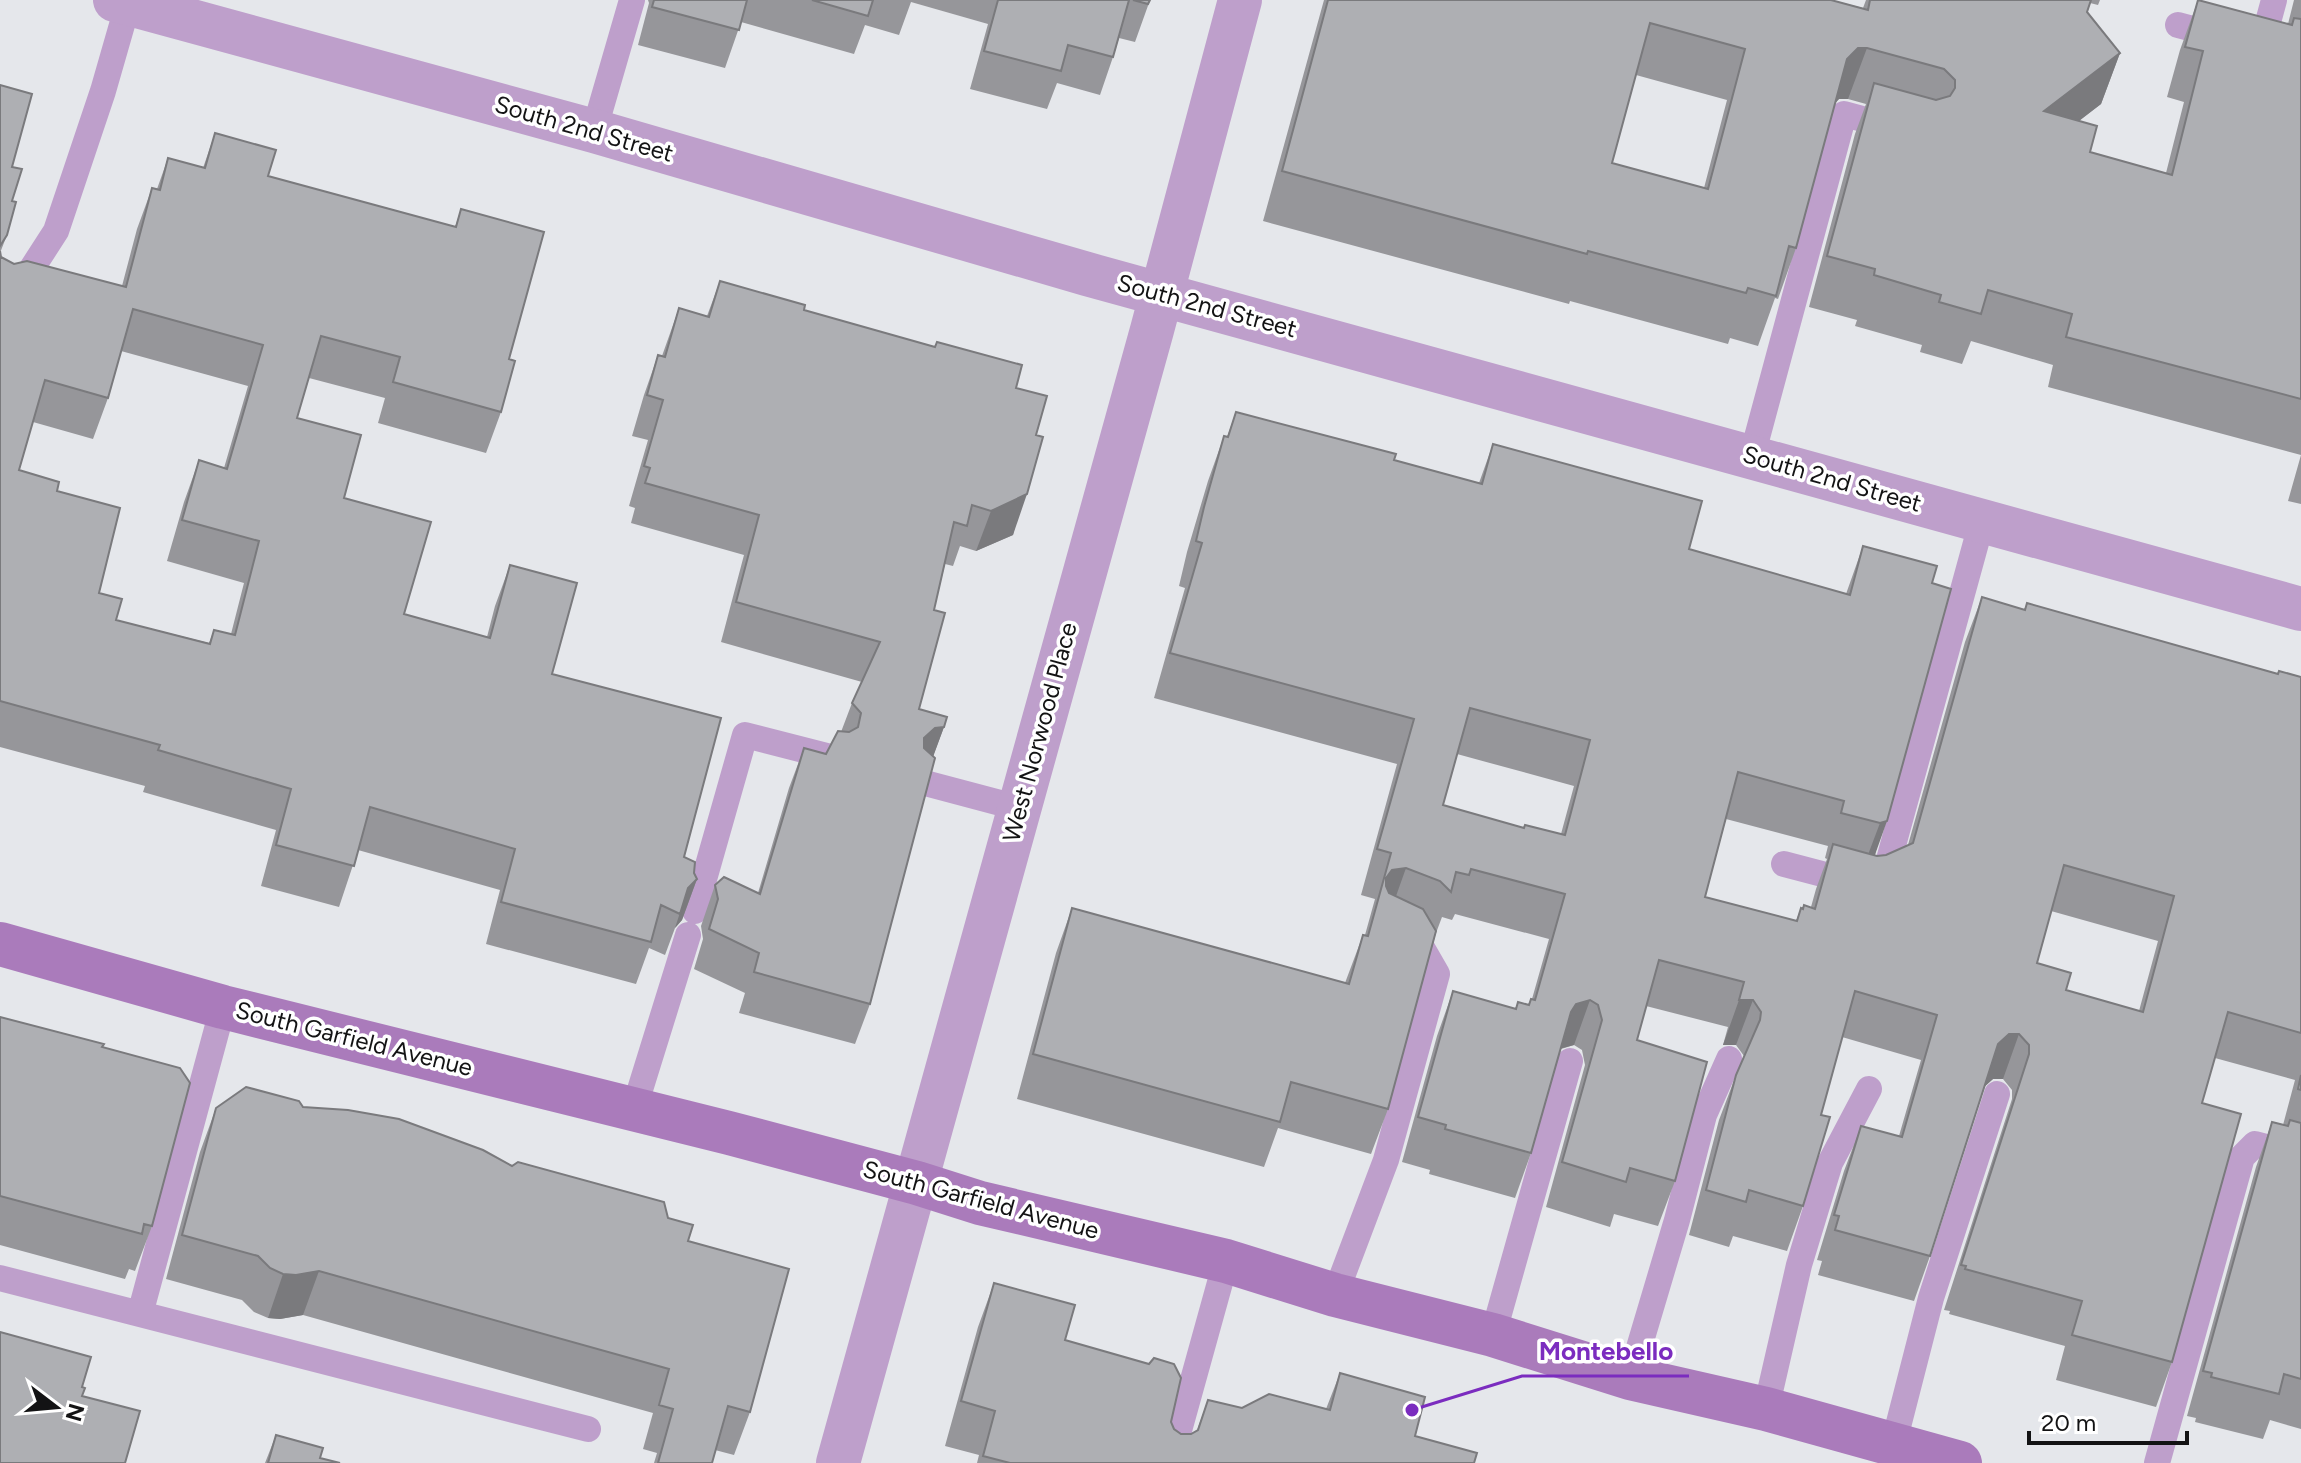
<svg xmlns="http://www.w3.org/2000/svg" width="2301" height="1463" font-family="Figtree,sans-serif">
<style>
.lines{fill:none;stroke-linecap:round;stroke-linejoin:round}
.service{stroke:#be9fcb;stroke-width:26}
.minor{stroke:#be9fcb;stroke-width:44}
.secondary{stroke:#aa7bbb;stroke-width:44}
.wall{fill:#96969a;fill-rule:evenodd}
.shaded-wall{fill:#7a7a7d}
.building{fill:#aeafb3;stroke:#7a7a7d;stroke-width:2;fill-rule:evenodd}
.labels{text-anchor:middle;stroke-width:7;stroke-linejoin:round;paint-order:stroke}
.street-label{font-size:24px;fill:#131314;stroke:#fff}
.leader{fill:none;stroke:#7b2cbf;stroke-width:3}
.callout-dot{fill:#7b2cbf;stroke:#fff;stroke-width:3}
.callout-label{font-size:26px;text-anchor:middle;font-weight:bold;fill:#7b2cbf;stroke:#fff;stroke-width:7;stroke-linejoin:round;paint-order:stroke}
</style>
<rect width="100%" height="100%" fill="#e5e7eb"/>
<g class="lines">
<!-- service -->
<path class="service" d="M2274 0 2261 48 2301 59
M2178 25 2219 36
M594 131 632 0
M0 290 27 276 56 231 103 91 128 4
M1752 456 1844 114 1892 127
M925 783 1019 808
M1784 864 1864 885 1884 878 1982 521
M695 911 745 735 831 757
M634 1109 688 935
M0 1278 588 1429
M1335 1295 1386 1160 1437 974 1418 941 1406 936
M140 1314 223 1007
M1493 1335 1570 1061
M1630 1378 1677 1220 1704 1115 1729 1059
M1766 1409 1799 1265 1830 1163 1869 1089
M1893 1446 1931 1298 1997 1094
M1170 1463 1226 1261
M2157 1463 2242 1157 2255 1144 2301 1156"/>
<!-- minor -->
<path class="minor" d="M115 0 594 131 1087 274 2301 609
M838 1463 1152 330 1240 0"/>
<!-- secondary -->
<path class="secondary" d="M0 944 223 1007 729 1133 917 1183 980 1203 1226 1261 1335 1295 1493 1335 1630 1378 1766 1409 1960 1463"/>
</g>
<!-- wall -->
<path class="wall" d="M648 0H1150L1135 42 1119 38 1113 57 1100 95 1057 83 1047 109 970 89 988 24 911 2 899 35 865 25 854 54 741 22 725 68 638 45 649 3Z
M1324 0H1831L1863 8 1866 0H2100L2098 5 2090 3 2087 12 2120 53 2101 104 2079 121 2090 152 2166 173 2184 102 2167 97 2180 50 2198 0 2288 24 2294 0H2301V504L2288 501 2301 455 2048 387 2053 365 1971 341 1962 364 1920 352 1922 345 1855 326 1857 320 1809 307 1855 134 1866 104 1848 99H1839L1835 103 1796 248 1778 299 1775 298 1758 346 1730 338 1728 344 1570 301 1569 304 1263 221ZM1636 75 1727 100 1704 188 1612 163Z
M0 85 12 167V201L7 235 0 253 1 257 14 264 122 286 137 229 152 188 157 189 168 158 203 168 215 133 268 176 455 227 461 209 509 359 501 412 486 453 378 423 385 398 309 378 297 418 344 498 404 614 487 637 495 606 510 565 552 674 684 857 697 879 682 920 675 928 665 955 649 948 636 984 486 944 500 890 358 850 339 907 261 886 276 830 143 792 145 786 0 747ZM121 351 248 386 224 468 199 460 184 502 167 561 244 583 231 634 214 630 209 643 116 620 99 593 57 491 19 470 33 422 93 439 108 398Z
M720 281 804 310 1016 388 1036 435 1013 535 976 551 960 546 953 566 945 564 934 610 919 709 944 727 933 756 870 1004 855 1044 739 1013 745 993 694 969 703 939 701 926 715 885 758 893 789 788 804 748 826 754 841 732 852 703 862 682 721 642 744 555 631 523 635 508 629 506 648 440 632 436 644 395 658 355 662 356 679 308 707 316Z
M1236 412 1394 460 1479 483 1493 444 1689 549 1846 594 1863 546 1932 583 1875 855H1886L1908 845 1965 642 1982 597 2025 610 2278 674 2301 677V1429L2270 1420 2263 1439 2195 1422 2196 1418 2187 1416 2256 1167 2272 1122 2283 1125 2295 1080 2215 1058 2202 1103 2172 1362 2156 1407 2056 1380 2065 1346 1949 1314 1950 1311 1944 1310 2012 1099V1090L2003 1079H1993L1985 1086 1930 1256 1914 1301 1818 1275 1822 1261 1817 1260 1844 1171 1861 1126 1899 1136 1921 1060 1842 1037 1821 1115 1803 1206 1787 1251 1733 1236 1729 1247 1689 1235 1719 1120 1736 1075 1744 1056 1736 1045H1723L1728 1027 1646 1006 1637 1040 1675 1181 1658 1226 1614 1214 1610 1227 1546 1207 1585 1065 1582 1050 1574 1045 1561 1049 1531 1153 1515 1198 1429 1174 1430 1170 1402 1162 1437 1036 1453 991 1515 1009 1528 1005 1532 999 1549 939 1455 914 1452 920 1442 917 1436 933 1388 1109 1371 1154 1278 1128 1264 1167 1017 1099 1056 953 1072 908 1345 983 1363 935H1365L1375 899 1361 895 1397 764 1154 698 1185 588 1179 586 1187 552 1208 481 1224 436 1227 437ZM1457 754 1574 786 1561 834 1524 828 1443 805ZM1726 819 1828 846 1825 858 1827 859 1816 889 1811 907 1801 908 1796 921 1705 897ZM2051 911 2158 941 2139 1011 2066 990 2037 963Z
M0 1017 102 1047 152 1226 135 1271 129 1269 125 1279 0 1245Z
M303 1107 512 1166 668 1218 688 1241 750 1412 734 1455 715 1450 712 1463H654L657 1453 643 1449 653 1413 303 1315 280 1319 268 1318 254 1312 242 1300 166 1279 200 1152 216 1108Z
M994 1283 1171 1422 1174 1429 1181 1434H1191L1197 1430 1208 1400 1242 1408 1326 1409 1340 1373 1415 1436 1474 1463H977L979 1455 945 1446 978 1327Z
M276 1435 320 1458 340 1463H265Z"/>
<!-- shaded-wall -->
<path class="shaded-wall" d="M1858 48H1867L1848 99H1839L1829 110 1847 59Z
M2120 53 2101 104 2025 162 2044 111Z
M1027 494 1013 535 976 551 991 511Z
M944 727 929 768H920L924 738 935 728Z
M1887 821 1871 866 1863 868 1880 823Z
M1406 868 1390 913 1372 919 1386 878 1392 870Z
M697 879 682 920 675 928 688 888Z
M1590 1000 1574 1045 1559 1049 1571 1012 1576 1004Z
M1739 1000H1753L1736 1045H1723Z
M2009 1034H2019L2003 1079H1993L1982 1089 1998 1044Z
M319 1271 303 1315 280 1319 268 1318 283 1274Z"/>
<!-- building -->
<path class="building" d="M654 0H747L739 30 652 7Z
M812 0H873L868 16Z
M998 0H1129L1113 57 1068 45 1061 71 984 51Z
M1133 0H1150L1148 4Z
M1328 0H1831L1868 10 1870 0H2091L2087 12 2120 53 2044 111 2097 126 2090 152 2172 175 2203 51 2185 47 2198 0 2292 25 2294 18 2301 19V399L2066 337 2072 314 1988 290 1981 314 1939 302 1941 295 1874 275 1875 269 1827 256 1874 83 1936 100 1950 96 1955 88V80L1944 69 1867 48H1858L1847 59 1796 248 1789 246 1776 296 1748 288 1746 293 1588 251 1587 254 1282 171ZM1650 23 1745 49 1708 189 1612 163Z
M0 85 32 94 12 167 22 169 12 201 16 202 7 235 0 246Z
M215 133 276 150 268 176 456 227 461 209 544 232 509 359 515 361 501 412 393 382 400 357 321 336 297 418 361 435 344 498 431 522 404 614 490 638 510 565 577 583 552 674 721 718 684 857 695 862 694 873 697 879 688 888 680 914 661 905 651 942 501 902 515 849 370 807 354 866 276 845 291 789 158 750 160 745 0 701V251L1 257 14 264 27 261 126 287 152 188 160 190 168 158 205 168ZM133 309 263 345 227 469 199 460 182 520 259 541 235 635 214 630 210 644 116 620 122 599 99 593 120 508 57 491 59 482 19 470 45 380 108 398Z
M720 281 805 305 804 310 935 347 937 342 1022 365 1016 388 1047 396 1036 435 1043 437 1027 494 991 511 972 505 967 526 954 522 934 610 945 613 919 709 947 717 944 727 935 728 924 738V748L935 758 870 1004 754 972 759 953 709 929 718 899 715 885 724 877 760 894 804 748 826 754 838 731 849 732 858 727 861 713 852 703 880 642 736 602 759 515 645 483 650 468 644 466 663 400 647 395 658 355 665 357 679 308 709 317Z
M1236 412 1396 454 1394 460 1482 484 1493 444 1702 501 1689 549 1850 595 1863 546 1937 566 1932 583 1951 589 1887 821 1880 823 1841 813 1844 801 1738 772 1705 897 1797 921 1801 908 1803 909 1804 905 1815 909 1833 844 1877 856 1886 855 1913 843 1982 597 2025 610 2027 603 2278 674 2279 671 2301 677V1033L2228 1012 2202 1103 2241 1114 2172 1362 2072 1335 2082 1301 1965 1269 1966 1266 1961 1265 2029 1054V1045L2019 1034H2009L1998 1044 1930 1256 1835 1230 1839 1216 1834 1215 1861 1126 1902 1137 1937 1015 1855 991 1821 1115 1830 1117 1803 1206 1749 1190 1746 1202 1706 1190 1736 1075 1760 1020 1761 1012 1753 1000H1739L1744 982 1659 960 1637 1040 1707 1062 1675 1181 1630 1168 1626 1182 1562 1162 1602 1020 1598 1005 1590 1000 1576 1004 1571 1012 1531 1153 1445 1129 1446 1125 1418 1117 1453 991 1516 1009 1518 1002 1529 1005 1531 999 1535 1000 1565 894 1471 869 1469 875 1456 872 1451 892 1440 881 1406 868 1392 870 1386 878V886L1389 893 1423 909 1436 931 1388 1109 1291 1082 1280 1122 1033 1054 1072 908 1349 984 1363 935 1368 936 1391 853 1377 849 1414 719 1170 653 1202 543 1196 541 1204 507 1224 436 1228 437ZM1470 708 1590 740 1565 835 1525 825 1524 828 1443 805ZM2064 865 2174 896 2143 1012 2066 990 2071 973 2037 963Z
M0 1017 104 1044 102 1047 180 1068 190 1083 152 1226 144 1224 142 1234 0 1196Z
M2301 1075V1090L2298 1089Z
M246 1087 299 1101 303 1107 348 1110 399 1119 483 1150 512 1166 518 1162 664 1202 668 1218 693 1225 688 1241 789 1269 750 1412 728 1406 712 1463H658L673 1409 659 1405 669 1369 319 1271 296 1275 283 1274 270 1268 258 1256 182 1235 216 1108Z
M2290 1120 2301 1123V1379L2284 1374 2279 1394 2211 1377 2212 1373 2203 1371 2272 1122 2288 1126Z
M994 1283 1075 1305 1065 1340 1149 1364 1154 1358 1174 1364 1181 1378 1171 1422 1174 1429 1181 1434H1191L1198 1430 1208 1400 1242 1408 1269 1394 1330 1410 1340 1373 1425 1397 1415 1436 1477 1453 1474 1463H1010L983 1456 995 1411 961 1401Z
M0 1332 91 1357 82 1387 85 1388 82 1396 140 1411 125 1463H0Z
M276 1435 323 1448 320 1458 340 1463H268Z"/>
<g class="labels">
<!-- street labels -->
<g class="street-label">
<text transform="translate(584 129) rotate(16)" y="8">South 2nd Street</text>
<text transform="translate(1207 306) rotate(15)" y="8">South 2nd Street</text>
<text transform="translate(1832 479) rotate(16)" y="8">South 2nd Street</text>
<text transform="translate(1040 732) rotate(-75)" y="8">West Norwood Place</text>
<text transform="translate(354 1039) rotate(14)" y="8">South Garfield Avenue</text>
<text transform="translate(981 1200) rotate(15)" y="8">South Garfield Avenue</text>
</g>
</g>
<!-- callouts -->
<path class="leader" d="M1412 1410L1522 1376H1689"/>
<circle class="callout-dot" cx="1412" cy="1410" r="8"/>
<g class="callout-label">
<text x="1606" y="1360">Montebello</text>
</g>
<!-- north arrow -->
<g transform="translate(56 1407) rotate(106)" stroke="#ffffff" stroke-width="6" paint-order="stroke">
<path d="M0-6L14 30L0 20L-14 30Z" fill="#131314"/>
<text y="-12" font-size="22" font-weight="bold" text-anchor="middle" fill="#131314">N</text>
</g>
<!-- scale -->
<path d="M2029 1431v12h158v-12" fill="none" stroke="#131314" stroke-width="4"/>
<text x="2041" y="1431" font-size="24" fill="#131314" stroke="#ffffff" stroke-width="6" paint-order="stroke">20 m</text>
</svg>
